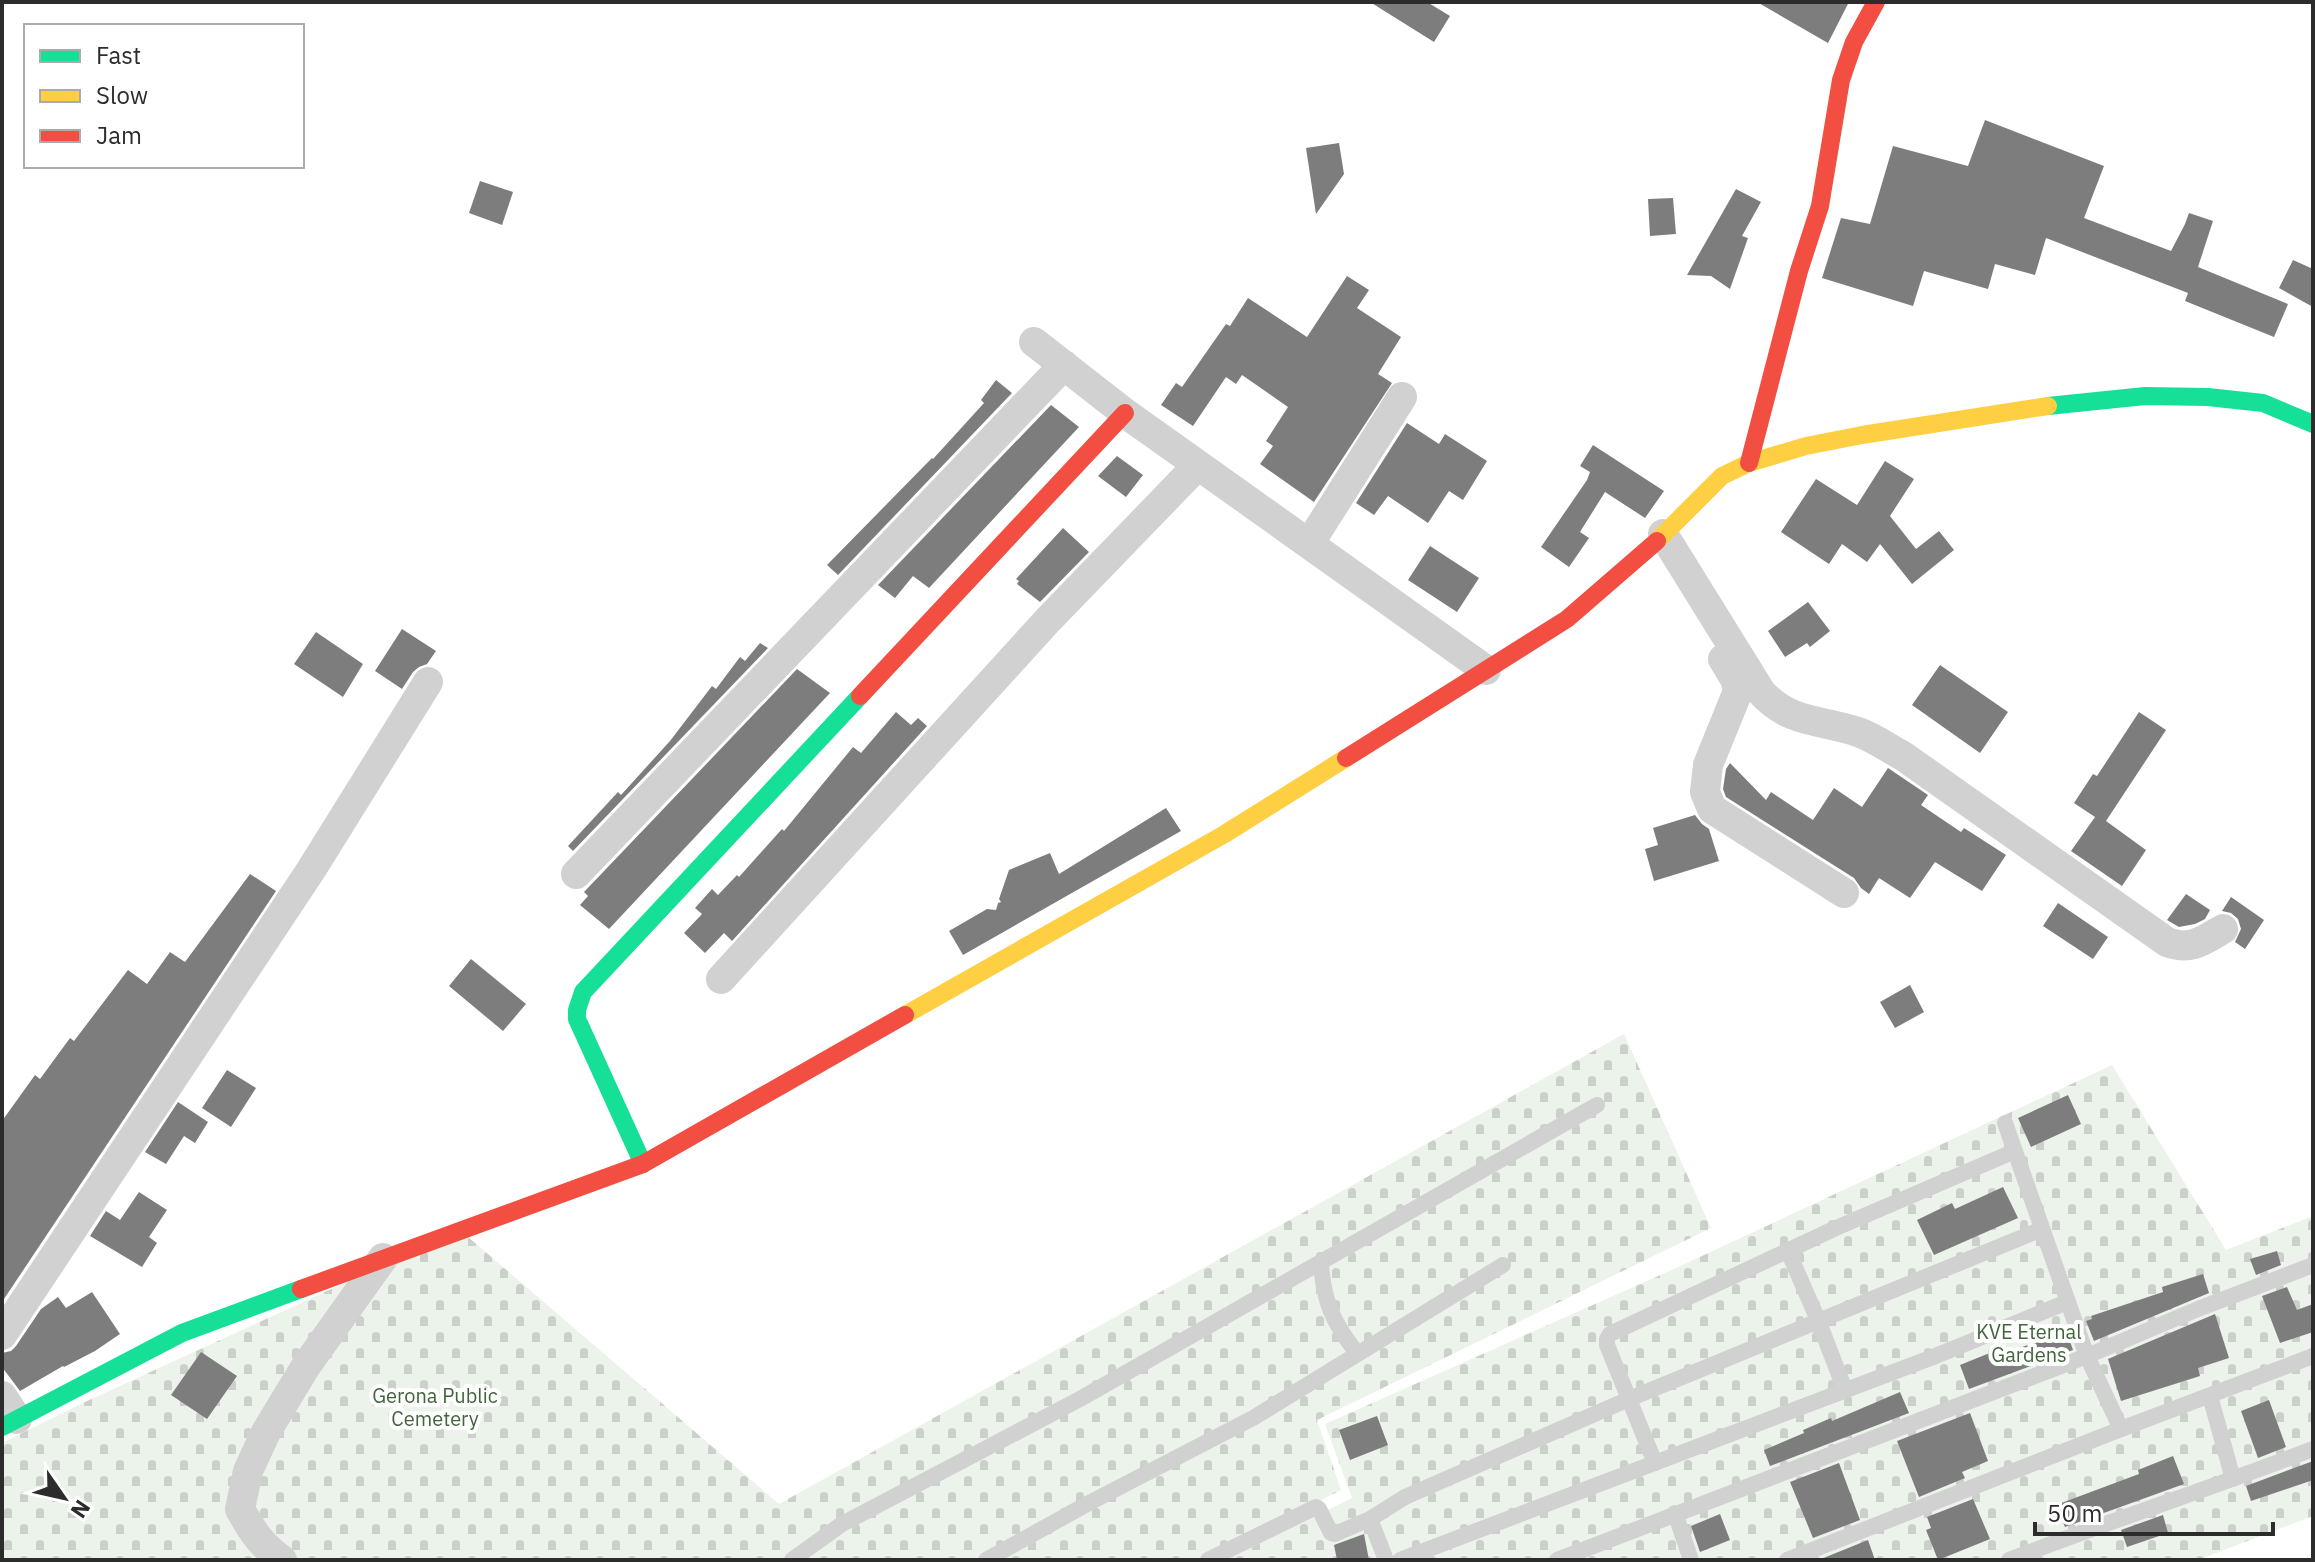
<svg xmlns="http://www.w3.org/2000/svg" width="2315" height="1562" font-family="'IBM Plex Sans',sans-serif">
<style>
.cemetery{fill:url(#cemetery-stones)}
.building{fill:#7d7d7d}
.lines{fill:none;stroke-linecap:round;stroke-linejoin:round}
.lane{stroke:#d1d1d1;stroke-width:16}
.street{stroke:#d1d1d1;stroke-width:30}
.fast{stroke:#16e098;stroke-width:18}
.slow{stroke:#ffcf43;stroke-width:18}
.jam{stroke:#f24e42;stroke-width:18}
.labels{text-anchor:middle;stroke-width:8;stroke-linejoin:round;paint-order:stroke}
.park-label{font-size:20px;fill:#42643d;stroke:#fff}
</style>
<defs>
<pattern id="cemetery-stones" width="16" height="16" patternUnits="userSpaceOnUse" patternTransform="scale(2)"><rect width="16" height="16" fill="#ecf3eb"/><path d="M2 7V4a2 2 0 0 1 4 0v3zM10 15v-3a2 2 0 0 1 4 0v3z" fill="#cbd0ca"/></pattern>
</defs>
<rect width="100%" height="100%" fill="#fff"/>
<!-- cemetery -->
<path class="cemetery" d="M1624 1034 1711 1228 1317 1420 1341 1490 1205 1560H2V1443L85 1402 460 1230 779 1504Z
M2112 1065 2226 1250 2313 1216V1516L2198 1560H1226L1352 1498 1325 1424 1674 1269Z"/>
<!-- building -->
<path class="building" d="M1370 2H1427L1450 16 1434 42Z
M1757 2H1849L1828 43Z
M1985 120 2104 166 2084 218 2171 251 2185 224 2189 213 2213 221 2198 267 2288 304 2274 337 2185 301 2188 293 2046 238 2035 275 1995 264 1988 289 1924 271 1913 306 1822 278 1841 218 1870 224 1893 146 1968 166Z
M1339 143 1344 174 1316 214 1306 148Z
M480 181 513 192 502 225 469 213Z
M1736 189 1761 202 1742 236 1748 238 1730 289 1711 276 1687 275Z
M1673 198 1676 234 1650 236 1648 199Z
M2293 260 2313 269V307L2279 288Z
M1347 276 1369 290 1357 308 1401 337 1378 374 1392 383 1314 502 1260 464 1273 446 1266 441 1288 407 1242 375 1236 384 1226 377 1193 426 1161 405 1176 383 1182 387 1226 324 1230 326 1248 298 1307 337Z
M996 380 1012 393 838 575 827 565 932 458 933 459 984 403 981 400Z
M1051 405 1079 427 929 588 913 576 895 598 878 585Z
M1407 423 1439 444 1445 434 1487 461 1463 500 1449 491 1428 523 1388 496 1374 515 1356 503Z
M1593 445 1664 491 1645 518 1605 492 1580 532 1589 538 1569 567 1541 547 1587 480 1590 472 1580 466Z
M1117 456 1143 475 1126 497 1098 476Z
M1885 461 1914 479 1890 516 1916 549 1939 531 1954 550 1912 584 1880 544 1867 562 1842 544 1829 564 1781 532 1816 479 1857 505Z
M1063 528 1089 552 1040 602 1017 584 1019 581 1016 579Z
M1430 546 1479 578 1457 612 1408 580Z
M1808 602 1830 631 1810 647 1807 643 1785 657 1768 631Z
M402 629 436 651 427 664 419 667 413 672 402 689 375 671Z
M316 632 363 664 343 697 294 664Z
M760 643 768 648 573 851 568 846 618 792 621 795 670 741 712 686 716 689 740 657 745 661Z
M1940 665 2008 712 1980 753 1912 705Z
M797 669 830 693 609 929 580 905 588 896 584 892Z
M896 712 911 725 918 718 927 726 732 941 724 933 705 953 684 933 702 914 695 908 712 889 718 895 737 875 739 877 782 829 784 831 853 747 861 753Z
M2139 712 2166 730 2106 821 2146 850 2122 886 2071 851 2095 817 2074 803 2093 774 2097 776Z
M1730 763 1766 800 1771 792 1813 820 1834 788 1862 807 1888 768 1928 795 1921 805 1961 832 1964 828 2006 855 1982 891 1935 862 1910 898 1879 878 1869 894 1861 888 1854 878 1726 797 1723 789 1726 769Z
M1166 808 1181 831 963 955 949 931 987 909 996 910 998 903 1001 902 999 899 1009 870 1050 853 1059 874Z
M1695 815 1702 824 1709 829 1719 861 1654 881 1645 849 1658 845 1653 828Z
M250 874 276 891 2 1302V1121L35 1075 40 1079 70 1038 74 1041 128 970 147 984 170 952 185 962Z
M2186 894 2210 910 2205 919 2195 924 2179 927 2167 920Z
M2231 897 2264 920 2245 949 2235 942 2241 929 2238 919 2231 913 2222 911Z
M2058 903 2108 937 2093 959 2043 926Z
M471 959 526 1004 503 1031 449 986Z
M1910 985 1924 1012 1895 1028 1880 1002Z
M227 1070 256 1088 231 1127 202 1108Z
M2068 1095 2081 1124 2031 1147 2018 1118Z
M178 1102 208 1122 195 1143 184 1136 166 1164 145 1152Z
M2003 1187 2018 1218 1934 1255 1917 1220 1952 1203 1955 1209Z
M139 1192 167 1210 149 1237 157 1243 142 1267 90 1236 106 1211 120 1220Z
M2277 1251 2281 1265 2256 1275 2250 1259Z
M2203 1274 2209 1293 2094 1341 2086 1321 2092 1319 2091 1316 2163 1292 2162 1287Z
M2287 1287 2297 1310 2313 1304V1332L2280 1343 2262 1296Z
M92 1292 120 1334 95 1351 64 1367 63 1366 20 1391 2 1367V1353L11 1351 16 1346 41 1309 58 1297 66 1308Z
M2215 1314 2229 1358 2198 1368 2200 1376 2121 1401 2108 1359Z
M2066 1330 2073 1350 1969 1389 1960 1365 2002 1348 2004 1354Z
M201 1352 237 1376 207 1419 171 1395Z
M1900 1392 1909 1413 1770 1466 1764 1450 1804 1433 1803 1430 1831 1418 1832 1421Z
M2269 1400 2286 1447 2258 1458 2241 1411Z
M1970 1413 1988 1461 1962 1472 1965 1478 1919 1497 1897 1441Z
M1377 1416 1388 1445 1350 1460 1339 1430Z
M2173 1456 2184 1484 2065 1527 2056 1505 2139 1474 2138 1470Z
M2313 1461V1480L2251 1501 2246 1486Z
M1839 1463 1860 1520 1813 1538 1790 1482Z
M1973 1499 1990 1539 1938 1560 1926 1530 1931 1528 1927 1517Z
M1720 1514 1730 1540 1700 1552 1691 1526Z
M2163 1515 2168 1533 2127 1547 2121 1530Z
M1364 1534 1369 1560H1337L1334 1545Z
M1868 1540 1875 1560H1821V1559Z"/>
<g class="lines">
<!-- lane -->
<path class="lane" d="M2005 1123 2087 1356 2121 1429
M1788 1251 1818 1320 1845 1390
M1321 1262C1323 1301 1333 1323 1357 1353
M2210 1396 2233 1479
M1655 1463 1607 1345V1339L1610 1334 1836 1228 2015 1151
M1675 1513 1691 1560
M1370 1519 1405 1497 1629 1399 2042 1229
M792 1560 842 1524 1080 1399 1597 1105
M986 1560 1089 1503 1253 1418 1503 1265
M1208 1560 1316 1507 1319 1509 1331 1533 1335 1534 1370 1519 1386 1560
M1400 1560 1933 1357 2067 1302
M1557 1560 2087 1356 2198 1309 2313 1265
M1787 1560 2121 1429 2313 1356
M2009 1560C2109 1521 2212 1488 2313 1449"/>
<!-- street -->
<path class="street" d="M1034 342 1125 413 1486 670
M1663 534 1761 692C1790 724 1820 719 1858 732 1873 737 1888 748 1903 756L2167 942C2190 951 2203 941 2223 929
M1309 544 1402 397
M1723 659 1735 679 1738 691 1708 765 1705 792 1712 809 1844 893
M576 874 1064 365
M721 979 1048 620 1198 465
M2 1335 311 870 428 682
M2 1396 17 1419
M282 1560C262 1546 252 1531 240 1509L248 1471 266 1432 306 1366 383 1258"/>
<!-- fast -->
<path class="fast" d="M2048 406 2145 396 2208 397 2263 403 2313 424
M643 1164 577 1019V1010L583 992 860 696
M2 1427 182 1333 301 1289"/>
<!-- slow -->
<path class="slow" d="M1657 541 1722 476 1749 463 1806 446 1862 435 2048 406
M905 1015 1223 835 1346 758"/>
<!-- jam -->
<path class="jam" d="M1749 463 1799 271 1820 206 1841 80 1854 42 1876 2
M860 696 1125 413
M1346 758 1567 619 1657 541
M301 1289 643 1164 905 1015"/>
</g>
<g class="labels">
<!-- park labels -->
<g class="park-label">
<text x="2029" y="1339">KVE Eternal<tspan x="2029" dy="23">Gardens</tspan></text>
<text x="435" y="1403">Gerona Public<tspan x="435" dy="23">Cemetery</tspan></text>
</g>
</g>
<!-- border -->
<rect width="2315" height="1562" fill="none" stroke="#2c2c2c" stroke-width="8"/>
<!-- legend -->
<rect x="24" y="24" width="280" height="144" fill="#ffffff" stroke="#ababab" stroke-width="2"/>
<rect x="40" y="50" width="40" height="12" fill="#16e098" stroke="#ababab" stroke-width="2"/>
<text x="96" y="64" font-size="24" fill="#2c2c2c">Fast</text>
<rect x="40" y="90" width="40" height="12" fill="#ffcf43" stroke="#ababab" stroke-width="2"/>
<text x="96" y="104" font-size="24" fill="#2c2c2c">Slow</text>
<rect x="40" y="130" width="40" height="12" fill="#f24e42" stroke="#ababab" stroke-width="2"/>
<text x="96" y="144" font-size="24" fill="#2c2c2c">Jam</text>
<!-- north arrow -->
<g transform="translate(64 1498) rotate(124)" stroke="#ffffff" stroke-width="6" paint-order="stroke">
<path d="M0-6L14 30L0 20L-14 30Z" fill="#2c2c2c"/>
<text y="-12" font-size="22" font-weight="bold" text-anchor="middle" fill="#2c2c2c">N</text>
</g>
<!-- scale -->
<path d="M2035 1522v12h238v-12" fill="none" stroke="#2c2c2c" stroke-width="4"/>
<text x="2047" y="1522" font-size="24" fill="#2c2c2c" stroke="#ffffff" stroke-width="6" paint-order="stroke">50 m</text>
</svg>
